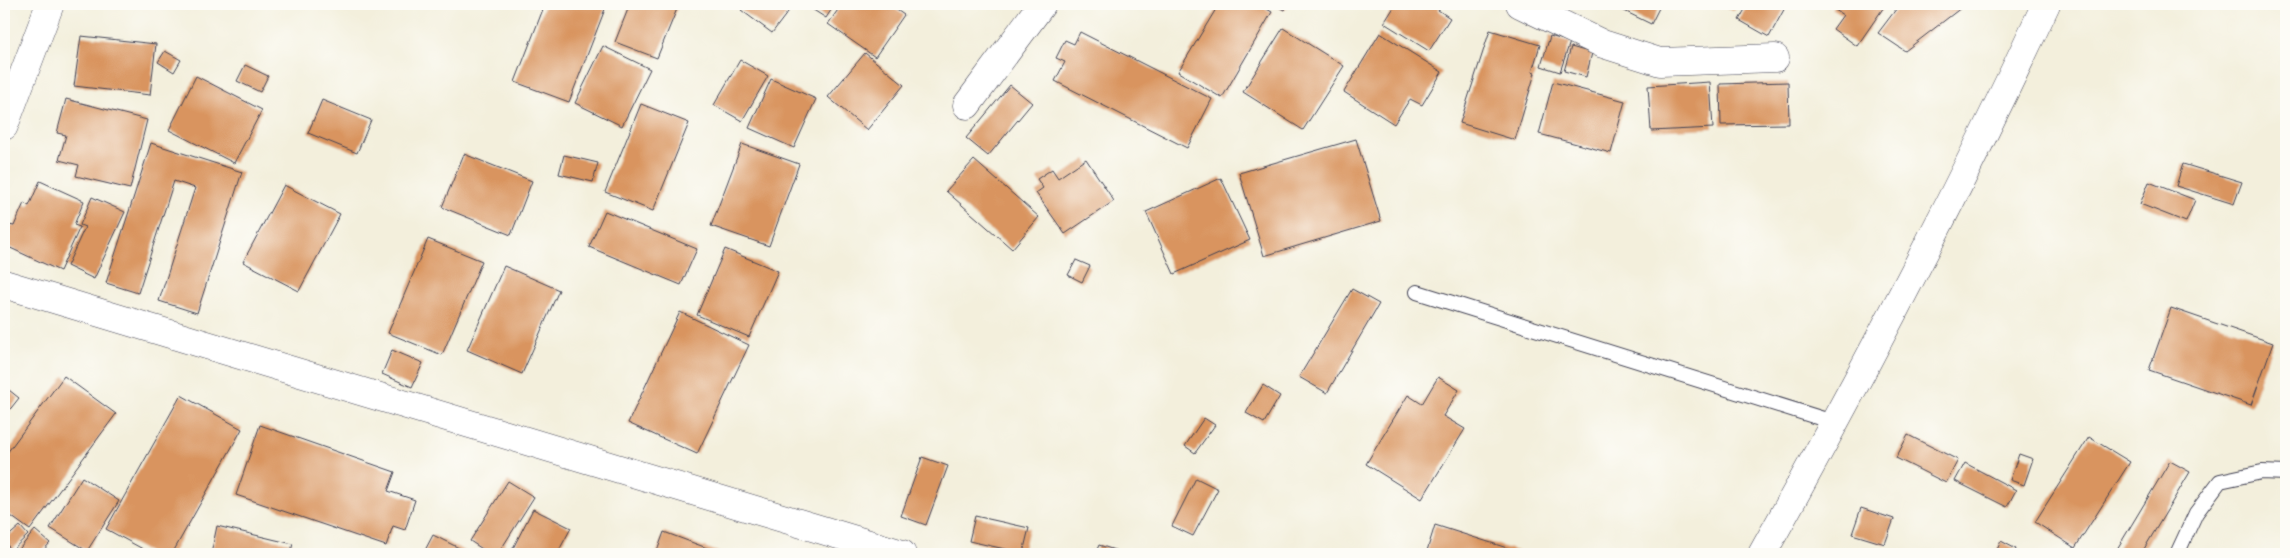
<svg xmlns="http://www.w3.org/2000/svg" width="2290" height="558" font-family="'Playpen Sans',sans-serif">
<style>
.building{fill:#d9945e}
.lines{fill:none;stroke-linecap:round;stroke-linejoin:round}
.lane-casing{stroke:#414153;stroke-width:16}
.street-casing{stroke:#414153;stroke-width:29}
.lane{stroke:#fff;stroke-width:14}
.street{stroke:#fff;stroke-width:28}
</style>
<rect width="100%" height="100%" fill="#fdfcf7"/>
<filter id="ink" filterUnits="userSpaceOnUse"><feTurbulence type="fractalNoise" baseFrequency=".02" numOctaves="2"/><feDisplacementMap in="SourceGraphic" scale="10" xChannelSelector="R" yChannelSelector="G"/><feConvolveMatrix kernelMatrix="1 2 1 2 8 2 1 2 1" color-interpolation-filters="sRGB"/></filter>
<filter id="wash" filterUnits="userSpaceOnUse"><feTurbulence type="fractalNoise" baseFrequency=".0096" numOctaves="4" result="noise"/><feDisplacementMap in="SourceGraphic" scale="20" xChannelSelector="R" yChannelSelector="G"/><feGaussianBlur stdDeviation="1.12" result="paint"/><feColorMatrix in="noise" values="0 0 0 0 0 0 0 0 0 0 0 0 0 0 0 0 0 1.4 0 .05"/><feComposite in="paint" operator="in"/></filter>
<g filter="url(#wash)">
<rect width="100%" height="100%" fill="#f3efdc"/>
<g id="blocks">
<!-- building -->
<path class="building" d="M545 4H607L569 102 515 82Z
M630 4H679L657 58 615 42Z
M746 4H794L772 33 741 10Z
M804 4H835L826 18Z
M842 4H888L904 15 875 57 828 24Z
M1219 4H1258L1272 12 1222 98 1178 72Z
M1273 4H1288L1284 10Z
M1396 4H1442L1438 10 1450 18 1429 51 1384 23Z
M1610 4H1661L1651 24Z
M1721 4H1738L1733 11Z
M1748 4H1787L1769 37 1739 20Z
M1835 4H1886L1857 46 1833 29 1843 15 1832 8Z
M1900 4H1966L1905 51 1878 33Z
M1283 28 1344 66 1303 130 1243 92Z
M1490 30 1540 45 1532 72 1535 73 1515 140 1460 123Z
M1080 32 1212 99 1187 148 1055 81 1065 62 1056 58 1065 40 1074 44Z
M1380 33 1442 72 1422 105 1410 99 1394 124 1344 92Z
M81 36 156 44 150 95 74 86Z
M1550 36 1570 42 1560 72 1541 66Z
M603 46 650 69 622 126 575 103Z
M1571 47 1592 53 1586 77 1564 71Z
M165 51 181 60 174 72 158 62Z
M865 53 904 85 867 130 828 97Z
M740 60 768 76 742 121 714 105Z
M245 65 268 76 260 92 237 81Z
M196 76 262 110 234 163 169 130Z
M771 79 816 99 794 148 749 128Z
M1553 82 1625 101 1611 153 1539 134Z
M1710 82 1713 128 1651 131 1648 86Z
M1788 82 1789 124 1721 125 1720 84Z
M1010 85 1032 103 988 156 966 138Z
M66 99 147 120 130 189 76 176 79 165 59 160 66 135 57 133Z
M322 100 371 120 357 153 308 133Z
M641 104 689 123 653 211 605 192Z
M1356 139 1381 221 1264 256 1239 173Z
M151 143 242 172 197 313 159 301 195 188 174 181 138 293 106 283Z
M742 144 799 164 769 246 711 226Z
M464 154 532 181 511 235 442 207Z
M564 155 598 163 593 182 559 174Z
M1086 159 1114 201 1065 234 1036 193 1043 188 1037 179 1052 169 1058 178Z
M974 160 1039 217 1012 249 946 191Z
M2183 164 2242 182 2234 204 2176 186Z
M1221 178 1250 240 1174 274 1146 212Z
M40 181 84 201 74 225 80 227 60 271 4 245V237L9 225 14 226 24 203 29 206Z
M2149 182 2195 200 2186 222 2140 204Z
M284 185 340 214 299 291 243 262Z
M92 197 125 212 94 279 67 266 85 227 80 225Z
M605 211 697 249 681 285 589 247Z
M428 239 482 261 442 355 388 333Z
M725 249 778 271 749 337 697 315Z
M1076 260 1090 266 1082 282 1068 275Z
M504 266 559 290 522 374 467 350Z
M1352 289 1379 304 1327 393 1299 377Z
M2171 308 2273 343 2251 405 2149 370Z
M680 312 749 345 697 454 628 423Z
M392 350 423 363 412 387 382 374Z
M64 376 116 414 30 530 4 511V457Z
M1438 377 1459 390 1443 416 1465 429 1422 499 1366 464 1408 395 1422 404Z
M1263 385 1280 396 1264 423 1246 413Z
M4 386 19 398 4 417Z
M181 395 242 429 172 554H152L106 529Z
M1204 418 1215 425 1195 453 1185 446Z
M260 425 395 472 388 491 415 500 405 530 393 526 386 546 236 495Z
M1908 435 1958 460 1946 483 1896 458Z
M2089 437 2130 462 2075 548 2035 522Z
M2019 454 2033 459 2024 485 2010 480Z
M922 457 948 466 926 525 901 516Z
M2170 461 2190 472 2141 554H2114Z
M1965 463 2016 490 2007 507 1955 481Z
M82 477 119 501 87 551 50 528Z
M1196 478 1218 489 1193 536 1172 526Z
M508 481 534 497 498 554H490L470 541Z
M1861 508 1894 519 1885 544 1852 534Z
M533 509 571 528 557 554H510Z
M975 516 1029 528 1023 553 969 541Z
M1435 525 1526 554H1426Z
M20 526 28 535 11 551 4 540Z
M217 526 293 544 290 554H211Z
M35 530 50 543 40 554H15Z
M664 532 723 554H656Z
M433 535 465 551 464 554H423Z
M2001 541 2016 549 2014 554H1995Z
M1099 545 1127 554H1095Z"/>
</g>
</g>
<g filter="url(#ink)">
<use href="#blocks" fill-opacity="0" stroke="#414153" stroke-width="1"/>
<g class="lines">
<!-- lane casing -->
<g class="lane-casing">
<path id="lane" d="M1417 292 1836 423
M2177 554 2196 513 2220 481 2262 472 2286 473"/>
</g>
<!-- street casing -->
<g class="street-casing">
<path id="street" d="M1520 4 1603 44 1660 62 1775 58
M967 105 1042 4
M4 126 50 4
M4 284 902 554
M1762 554C1863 374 1959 191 2046 4"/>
</g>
<!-- lane -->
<use href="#lane" class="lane"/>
<!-- street -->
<use href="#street" class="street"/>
</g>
</g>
<!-- margin -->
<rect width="2290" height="558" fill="none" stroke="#fdfcf7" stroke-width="20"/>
</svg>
